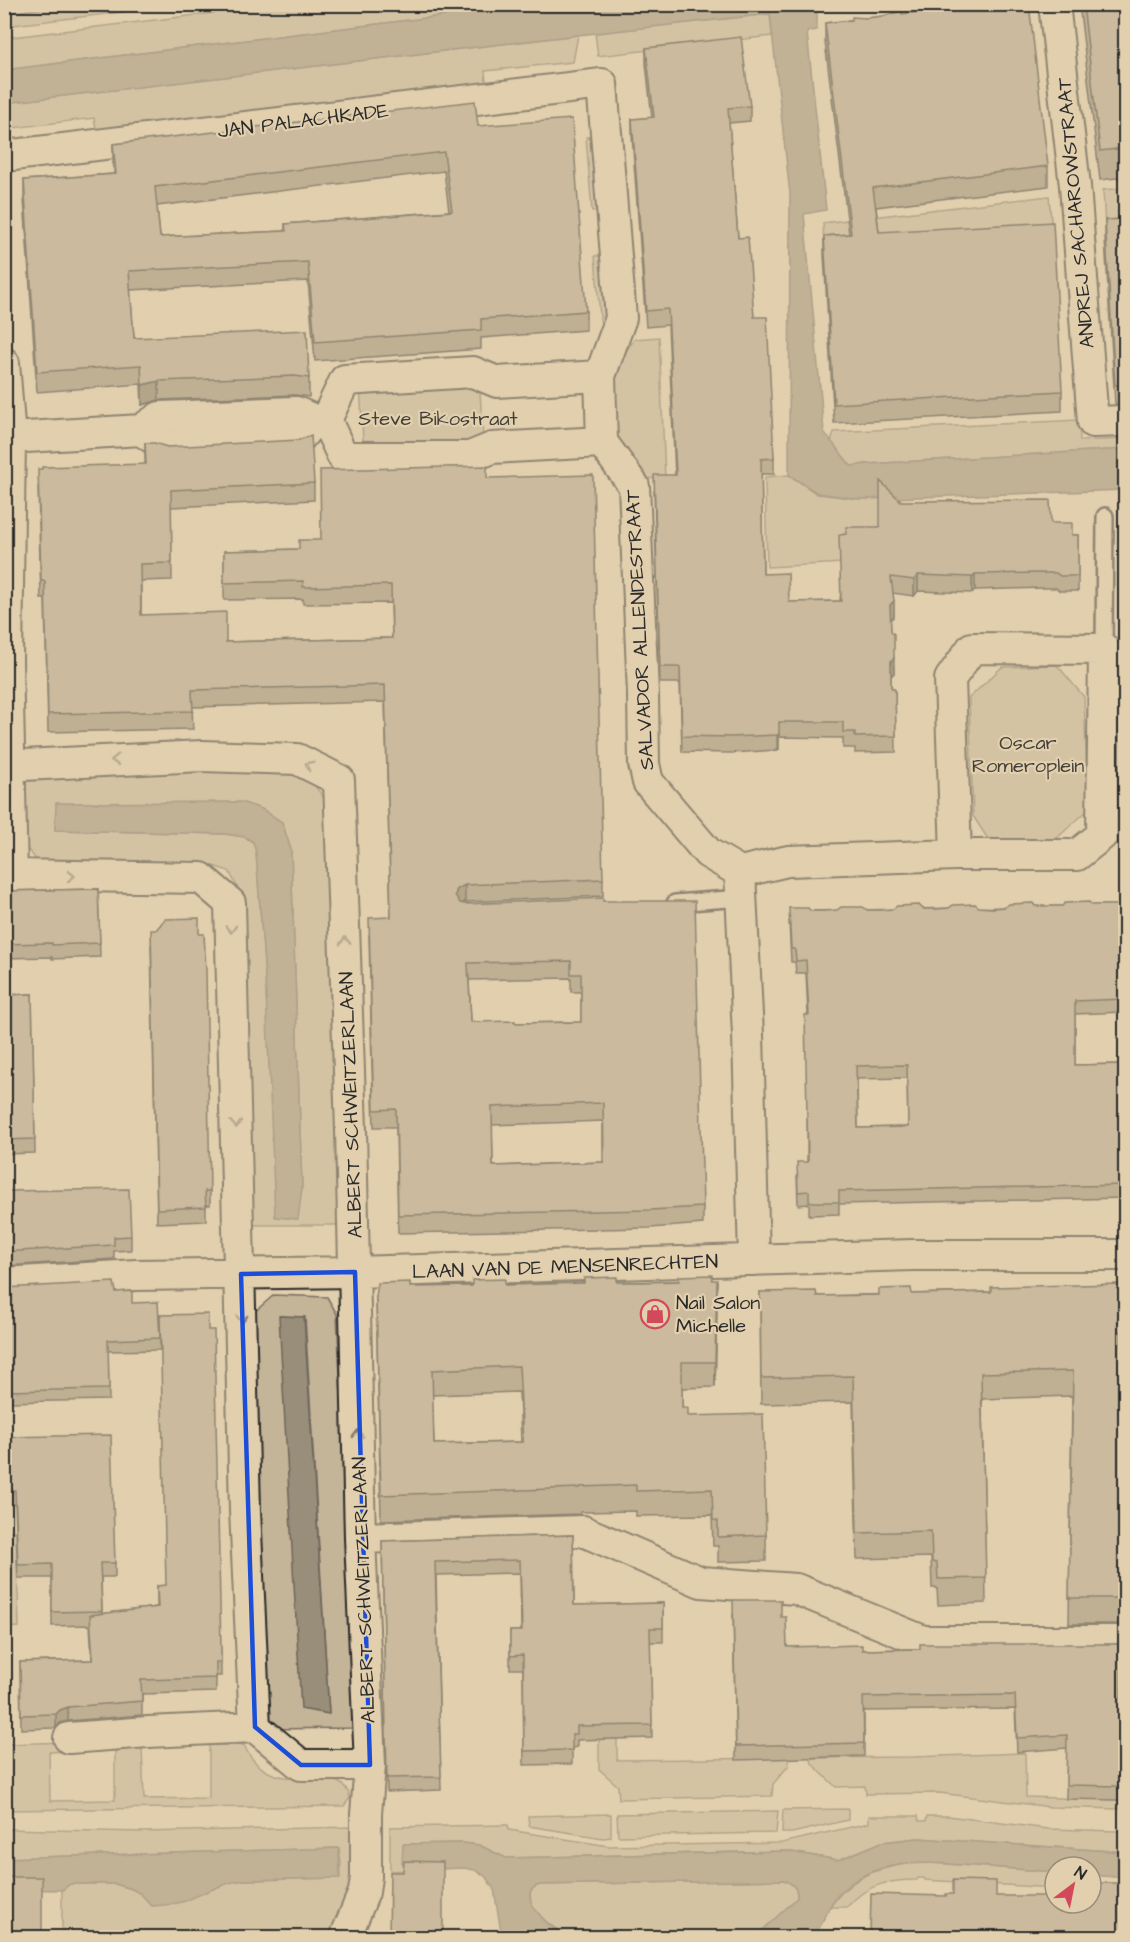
<svg xmlns="http://www.w3.org/2000/svg" width="1130" height="1942" font-family="'Architects Daughter',sans-serif">
<style>
.green{fill:#c4b498;stroke:#787062;stroke-width:1.5;fill-rule:evenodd}
.water{fill:#998e7a;stroke:#6d665a;stroke-width:1.5}
.lines{fill:none;stroke-linecap:round;stroke-linejoin:round}
.service-casing{stroke:#2b2b2b;stroke-width:20}
.minor-casing{stroke:#2b2b2b;stroke-width:34}
.service{stroke:#e2cfad;stroke-width:15}
.minor{stroke:#e2cfad;stroke-width:30}
.wall{fill:#968a76;stroke:#2b2b2b;stroke-width:1.5;fill-rule:evenodd}
.shaded-wall{fill:#7a7160;stroke:#2b2b2b;stroke-width:1.5}
.building{fill:#afa189;stroke:#2b2b2b;stroke-width:1.5;fill-rule:evenodd}
.oneway{stroke:#867d6c}
.marked{fill:none;stroke:#1d4ed8;stroke-width:4.5;stroke-linejoin:round}
.labels{text-anchor:middle;stroke-width:4.5;stroke-linejoin:round;paint-order:stroke}
.street-label{font-size:20px;fill:#2b2b2b;stroke:#e2cfad}
.park-label{font-size:20px;fill:#42403b;stroke:#e2cfad}
.poi-label{font-size:20px;fill:#2b2b2b;stroke:#e2cfad;text-anchor:start}
</style>
<rect width="100%" height="100%" fill="#e2cfad"/>
<filter id="ink" filterUnits="userSpaceOnUse"><feTurbulence type="fractalNoise" baseFrequency=".0167" numOctaves="2"/><feDisplacementMap in="SourceGraphic" scale="12" xChannelSelector="R" yChannelSelector="G"/><feConvolveMatrix kernelMatrix="1 2 1 2 8 2 1 2 1" color-interpolation-filters="sRGB"/></filter>
<g filter="url(#ink)">
<!-- green -->
<path class="green" d="M77 4H181V5L5 26V13Z
M281 5H531L5 70 4 38Z
M770 14 772 36 598 56 595 33Z
M578 35 573 62 485 71 487 91 98 138 94 118 5 129 4 103Z
M602 136 607 209 592 211 586 137Z
M1125 188V227L1105 228 1103 190Z
M1049 196 1052 231 824 244 823 223Z
M610 254 614 327 601 329 595 256Z
M659 337 665 479 642 478 616 451 612 369 635 339Z
M445 377 480 392 483 439 451 458 364 460 360 383Z
M1079 420 1080 441 1125 439 1126 449 866 464 851 466 831 442 834 432Z
M789 475 817 494 860 499 900 498 901 539 844 563 767 567 765 477Z
M1057 665 1084 697 1088 810 1047 847 988 839 973 816 969 698 1002 667Z
M278 766 310 780 325 799 341 1225H249L240 892 229 871 207 864 41 865 23 844 22 785 36 772ZM56 804 282 822 291 850 302 1188 297 1219 287 1218 266 993 256 852 253 842 245 837 225 834 55 830Z
M274 1295 327 1297 337 1314 357 1728 264 1729 252 1314ZM280 1316 305 1317 329 1713Z
M4 1531H16L19 1627 5 1628Z
M599 1739H617V1760L789 1758V1765L773 1784 772 1796 619 1799 618 1786 599 1769Z
M70 1742 71 1751 49 1752 50 1801 115 1800V1747H142L144 1799 209 1798V1745H244C270 1806 342 1756 350 1798L344 1806 5 1810 4 1744Z
M1025 1753 1026 1797 1119 1800V1809L1051 1807 940 1793 866 1794 865 1786 836 1787 812 1764 811 1758 913 1757Z
M848 1809V1820L792 1833H782L783 1810Z
M778 1811 776 1833 618 1836 617 1814Z
M611 1814V1837L603 1838 529 1826 528 1816Z
M869 1816H918L919 1821H926L927 1816H948L1048 1829 1117 1831 1125 1830 1126 1852 918 1838 882 1842 838 1860 786 1851 506 1858 479 1845 463 1843 403 1844 414 1870 390 1871V1827L508 1825 509 1830 609 1846 782 1843 869 1823Z
M354 1827 355 1877 332 1937H62V1890L70 1884H115L132 1889 141 1894 152 1906 184 1901 203 1892 230 1882 244 1880 339 1878 341 1863 339 1848 5 1858 4 1829 143 1832Z
M917 1862 1055 1872V1888L925 1880 924 1878H918L917 1880C888 1880 867 1884 847 1907H830C854 1873 879 1868 917 1862Z
M784 1880C793 1884 798 1888 797 1898L755 1938 574 1937C566 1935 559 1931 552 1926 541 1919 516 1891 540 1885Z"/>
<!-- water -->
<path class="water" d="M531 5H817V30L807 32 826 210 804 214 824 432 851 466 866 464 1125 449V490L860 499 817 493 789 475 790 194 770 14 578 35 5 103 4 70Z
M241 802 262 809 282 822 291 850 302 1188 298 1219 275 1217 266 993 256 852 253 842 245 837 225 834 55 830 56 803Z
M279 1316 304 1317 329 1714 301 1709Z
M918 1838 1125 1852 1126 1878 1091 1875V1867H1055V1872C1029 1870 1003 1868 977 1866 931 1863 874 1855 839 1894 828 1906 822 1923 815 1938L755 1937 797 1898C798 1888 793 1884 784 1880L540 1885C516 1891 541 1919 552 1927 559 1931 566 1935 574 1937L502 1938 494 1889 485 1876 475 1870 464 1868 414 1870 402 1863 403 1844 463 1843 479 1845 506 1858 786 1851 838 1860 882 1842Z
M339 1848 340 1878 244 1880C222 1883 205 1893 185 1901 174 1905 163 1905 152 1906L141 1894 132 1889 115 1884H70L62 1890 5 1889 4 1858Z"/>
<g class="lines">
<!-- service casing -->
<g class="service-casing">
<path id="service" d="M1104 649 1105 516
M675 903 742 898"/>
</g>
<!-- minor casing -->
<g class="minor-casing">
<path id="minor" d="M1054 4 1075 186 1093 422 1126 421
M5 156 602 84 621 318 600 376 602 442 634 486 643 694 644 764 648 782 708 853 740 872 748 1035 754 1260
M4 363 10 438 7 661 12 875 201 878 230 903 245 1510 255 1727
M326 420 343 457H470L492 448 602 442
M326 420 345 380 473 372 497 382 600 376
M141 430 166 447 298 440 314 420
M10 438 141 430 160 417 296 412 314 420H326
M4 766 202 756 297 759 339 780 351 1130 360 1538 370 1765 366 1814V1877L364 1892 345 1938
M740 872 788 861 956 855H1077L1102 835 1104 649 972 648 950 679 956 855
M4 1283 136 1275 355 1272 913 1255H1126
M360 1538 583 1531 701 1582 796 1589 923 1641H1126
M69 1738 148 1732 255 1727 301 1765H370"/>
</g>
<!-- service -->
<use href="#service" class="service"/>
<!-- minor -->
<use href="#minor" class="minor"/>
</g>
<!-- wall -->
<path class="wall" d="M1080 4H1125V177L1100 180 1080 12Z
M902 14 1048 166V186L876 207 879 232 1062 391V411L834 423 824 255V236L849 234 825 42V23Z
M646 48 750 106V121L729 123 738 238 754 317 774 458V474H761L763 574 789 602 840 601 846 534 880 527 901 501 1051 523 1072 535H1078V591H1060L1056 588H1044L975 590 972 593 918 591 914 596 893 593 894 616 890 620 894 673 891 676V687L895 690 896 752 855 753V748H843V738L779 737V749L777 750 731 753 682 752 680 683H660L654 491 675 475 668 325 646 327 632 135V119L652 118 646 64Z
M478 126 586 311V330L481 338V349L315 361 308 281 130 290 134 338 309 378V397L295 395 159 400 142 405 141 384 37 392 24 199V180L114 174 113 163V144ZM444 171 449 211 285 224V231L160 237 157 206Z
M1125 219V404H1115L1105 239V220Z
M145 443 167 447 314 483V500L171 507 172 580 141 581V615L226 642 392 638 391 603 303 604V599L224 600V551L299 549 487 478 603 879V896L465 902 463 903 465 904 603 901 703 1207V1224L650 1228 398 1233 396 1127H374L372 1068 369 935 391 917 385 702 192 707 193 729 48 732 45 599H41L38 487 145 464ZM571 978V992H581V1022L515 1023 471 1022 469 980ZM603 1121V1162L493 1166 492 1125Z
M98 889 100 957 52 959V957L4 958V891Z
M1125 902V967H1123L1124 1007H1125V1198L839 1204V1214L809 1215V1204L798 1205 797 1175 807 1162 808 1015 806 973H796L795 962H791L789 921 811 911 1118 905ZM1123 1012 1124 1064 1075 1065V1014ZM907 1078 908 1127 858 1128 857 1079Z
M151 944 210 1191V1205H206V1221L157 1223Z
M32 994 35 1153 4 1154V995Z
M4 1178 9 1191 131 1236V1250L114 1251V1259L4 1266Z
M712 1280 717 1306 715 1387 682 1388V1408L766 1535V1561L718 1562V1546H713L712 1515 636 1516V1511L580 1512V1514L381 1520 376 1297 410 1287ZM519 1392 521 1442 434 1444 432 1395Z
M4 1288 116 1292 132 1303 160 1338V1350L108 1351 109 1400 4 1402Z
M760 1292 817 1296 991 1292 1123 1408 1122 1624H1069L1072 1396 982 1399 986 1603 938 1605 937 1588H932L931 1557 857 1559 853 1402 761 1404Z
M4 1437 115 1563V1577H101L102 1614 157 1607V1586L221 1649V1676H216V1692L142 1694V1715L68 1721 60 1723 56 1728 21 1729 20 1662 92 1660 90 1625 52 1626V1578H18L15 1504H4Z
M573 1535 574 1605 663 1603V1642H650L652 1738 577 1740V1747L572 1748V1764L524 1765 523 1669H510V1631H521L520 1573 436 1575 441 1790 387 1792 382 1541Z
M733 1614 781 1617 787 1647 862 1650 1122 1644 1119 1800 1066 1799 1067 1748 1017 1752 1015 1709 864 1711V1756L736 1760Z"/>
<!-- shaded-wall -->
<path class="shaded-wall" d="M159 381V400L142 405V385Z
M975 574V590L972 593V577Z
M918 575V591L914 596V580Z
M894 601V616L890 620V605Z
M894 658V673L891 676V661Z
M779 734V749L777 750V735Z
M465 885V902L457 907 455 895 457 889Z
M717 1280V1306L715 1387V1362Z
M68 1707V1721L60 1723 56 1728V1714L60 1710Z"/>
<!-- building -->
<path class="building" d="M953 4H1029L1048 166 873 188 879 232 1053 222 1062 391 834 404 824 236 851 234 825 23 852 20V17L867 18 883 16 902 11V14L933 10Z
M1083 4H1125V148L1100 151Z
M741 37 750 106 728 108 738 238 748 237 754 317H767L774 458 761 459 763 574 788 573 789 602 841 601 839 535 846 534V527H880V481L901 501 1050 500 1051 523H1072V535H1078V576H1060L1056 573H1044L975 574 972 577 918 575 914 580 891 577 894 601 890 605 891 631 894 634V658L891 661V687L895 690 896 736 855 737V732H843V722H779V734L777 735 731 737 682 736 680 667H660L654 475H676L668 309 646 311 632 119 654 117 646 48Z
M475 101 478 126 572 119 586 311 481 319V330L315 342 308 262 129 271 134 338 307 330 309 378 295 376 159 381 142 385 141 365 37 372 24 180 116 174 113 144ZM444 152 452 211 285 224 286 231 160 237 155 187Z
M1125 219V385H1115L1105 220Z
M311 435 314 483 171 490 172 563 140 564 141 615 226 612V642L392 638 391 585 303 587V581L224 583V551L299 549V540H321L320 470 487 466V478L593 475 603 879 465 885 457 889 455 895 460 903 465 904 603 898V901H695L703 1207 650 1210 398 1215 396 1109 374 1110 372 1050 369 918 391 917 385 685 192 690 193 711 48 714 45 581H41L38 469H42V467L146 464 145 443H155L167 447 299 440ZM571 961V974H581V1022L515 1023V1021L471 1022 468 963ZM603 1103 604 1162 493 1166 492 1107Z
M98 889 100 943 52 945V943L4 944V891Z
M1089 902 1092 905H1118L1121 902H1125V954H1123L1124 999 1075 1001V1065L1124 1064 1123 1007H1125V1185L839 1191V1202H809V1191L798 1192 797 1162H808L805 1015H809L806 960 796 961 795 949H791L789 908H808L811 911H824L837 910 841 907H863L867 910H880L893 909 897 906 919 905 923 909H936L949 908 953 905 975 904 979 907 992 908 1005 907 1009 904 1033 903 1035 906H1062L1065 903ZM907 1065 908 1127 858 1128 856 1066Z
M199 918V934H204L206 970 210 1191H205L206 1207 157 1209 151 930H156L165 919Z
M32 994 35 1139 4 1140V995Z
M4 1178H8L9 1191 129 1189 131 1236 114 1237V1245L4 1252Z
M712 1275V1280H717L715 1362H682V1408H688V1416L763 1414 766 1535 718 1537V1521L713 1520 712 1489 636 1491V1485L580 1487V1488L381 1495 376 1297 378 1283 410 1282V1287L472 1286V1280L505 1279V1285L584 1283V1278L617 1277V1282H641L679 1281V1276ZM519 1366 523 1442 434 1444 432 1370Z
M114 1282 116 1292 132 1291V1303L158 1302 160 1338 108 1340 109 1389 4 1391V1288Z
M1120 1284 1123 1408H1125L1122 1598H1069L1073 1371 981 1373 986 1578 938 1579 937 1563 932 1562 931 1531 857 1533 853 1376 761 1378 760 1292 816 1291 817 1296 879 1295V1289L911 1288 912 1294 991 1292V1287Z
M208 1314V1330H214L221 1649V1662H216V1678L141 1680 142 1701 68 1707 60 1710 56 1714 21 1715 20 1662 93 1660 90 1615 158 1607 157 1586 166 1585 160 1315Z
M111 1435 115 1563H100L102 1611 52 1612V1564L18 1565 15 1490 4 1491V1437Z
M573 1535 574 1605 663 1603V1628H650L652 1725 577 1726V1734H572V1750L524 1751 523 1655 510 1656V1631H522L520 1560 435 1562 441 1777 387 1778 382 1541Z
M733 1600H781V1617H786L787 1647 862 1645V1650L920 1649V1644H1122L1119 1786 1066 1785 1067 1735 1017 1738 1015 1695 863 1697 864 1743 736 1746Z
M404 1861 443 1862V1938H389L390 1872H403Z
M4 1877H42V1938H4Z
M953 1880 996 1881V1896H1055V1903H1091V1896H1095L1096 1883H1125V1938H870L871 1894 946 1896V1894H953Z"/>
<!-- one-way arrows -->
<defs><path id="oneway-chevron" d="M-2-3.5L2.5 0L-2 3.5" fill="none" stroke-width="1.6" stroke-linecap="round" stroke-linejoin="round" transform="scale(1.5)"/></defs>
<g class="oneway">
<use href="#oneway-chevron" transform="translate(115 760) rotate(177)"/>
<use href="#oneway-chevron" transform="translate(309 765) rotate(-153)"/>
<use href="#oneway-chevron" transform="translate(71 876) rotate(1)"/>
<use href="#oneway-chevron" transform="translate(231 929) rotate(88)"/>
<use href="#oneway-chevron" transform="translate(345 941) rotate(-92)"/>
<use href="#oneway-chevron" transform="translate(236 1124) rotate(88)"/>
<use href="#oneway-chevron" transform="translate(242 1319) rotate(89)"/>
<use href="#oneway-chevron" transform="translate(358 1434) rotate(-91)"/>
</g>
</g>
<!-- marked area -->
<path d="M0 0H1130V1942H0ZM355 1272 370 1765H301L255 1727 241 1274Z" fill="#e2cfad" fill-opacity=".55" fill-rule="evenodd"/>
<path class="marked" d="M355 1272 370 1765H301L255 1727 241 1274Z"/>
<!-- icons -->
<defs>
<g id="shop-ring" transform="scale(1.5)"><circle r="9.5" fill="#e2cfad" stroke="#d1495b" stroke-width="1.5"/><path d="M-5-2.5h2.3a2.7 3.5 0 0 1 5.4 0H5L5.5 6h-11ZM-1.5-2.5h3a1.5 2.3 0 0 0-3 0Z" fill="#d1495b"/></g>
</defs>
<g fill-rule="evenodd">
<use href="#shop-ring" x="655" y="1314"/>
</g>
<g class="labels">
<!-- street labels -->
<g class="street-label">
<text transform="translate(303 120) rotate(-7)" y="7">JAN PALACHKADE</text>
<text transform="translate(1075 213) rotate(-95)" y="7">ANDREJ SACHAROWSTRAAT</text>
<text transform="translate(639 630) rotate(-93)" y="7">SALVADOR ALLENDESTRAAT</text>
<text transform="translate(350 1105) rotate(-92)" y="7">ALBERT SCHWEITZERLAAN</text>
<text transform="translate(565 1266) rotate(-2)" y="7">LAAN VAN DE MENSENRECHTEN</text>
<text transform="translate(363 1590) rotate(-92)" y="7">ALBERT SCHWEITZERLAAN</text>
</g>
<!-- park labels -->
<g class="park-label">
<text x="438" y="425">Steve Bikostraat</text>
<text x="1028" y="749">Oscar<tspan x="1028" dy="23">Romeroplein</tspan></text>
</g>
<!-- poi labels -->
<g class="poi-label">
<text x="676" y="1309">Nail Salon<tspan x="676" dy="23">Michelle</tspan></text>
</g>
</g>
<!-- margin -->
<rect width="1130" height="1942" fill="none" stroke="#e2cfad" stroke-width="24"/>
<rect x="12" y="12" width="1106" height="1918" fill="none" stroke="#2b2b2b" stroke-width="2" filter="url(#ink)"/>
<!-- north arrow -->
<g transform="translate(1073 1885) rotate(32)"><circle r="28" fill="#e2cfad" stroke="#998d79" stroke-width="1.5"/>
<path d="M0-4.5L10 22L0 15L-10 22Z" fill="#d1495b"/>
<text y="-9" font-size="16" font-weight="bold" text-anchor="middle" fill="#2b2b2b">N</text>
</g>
</svg>
